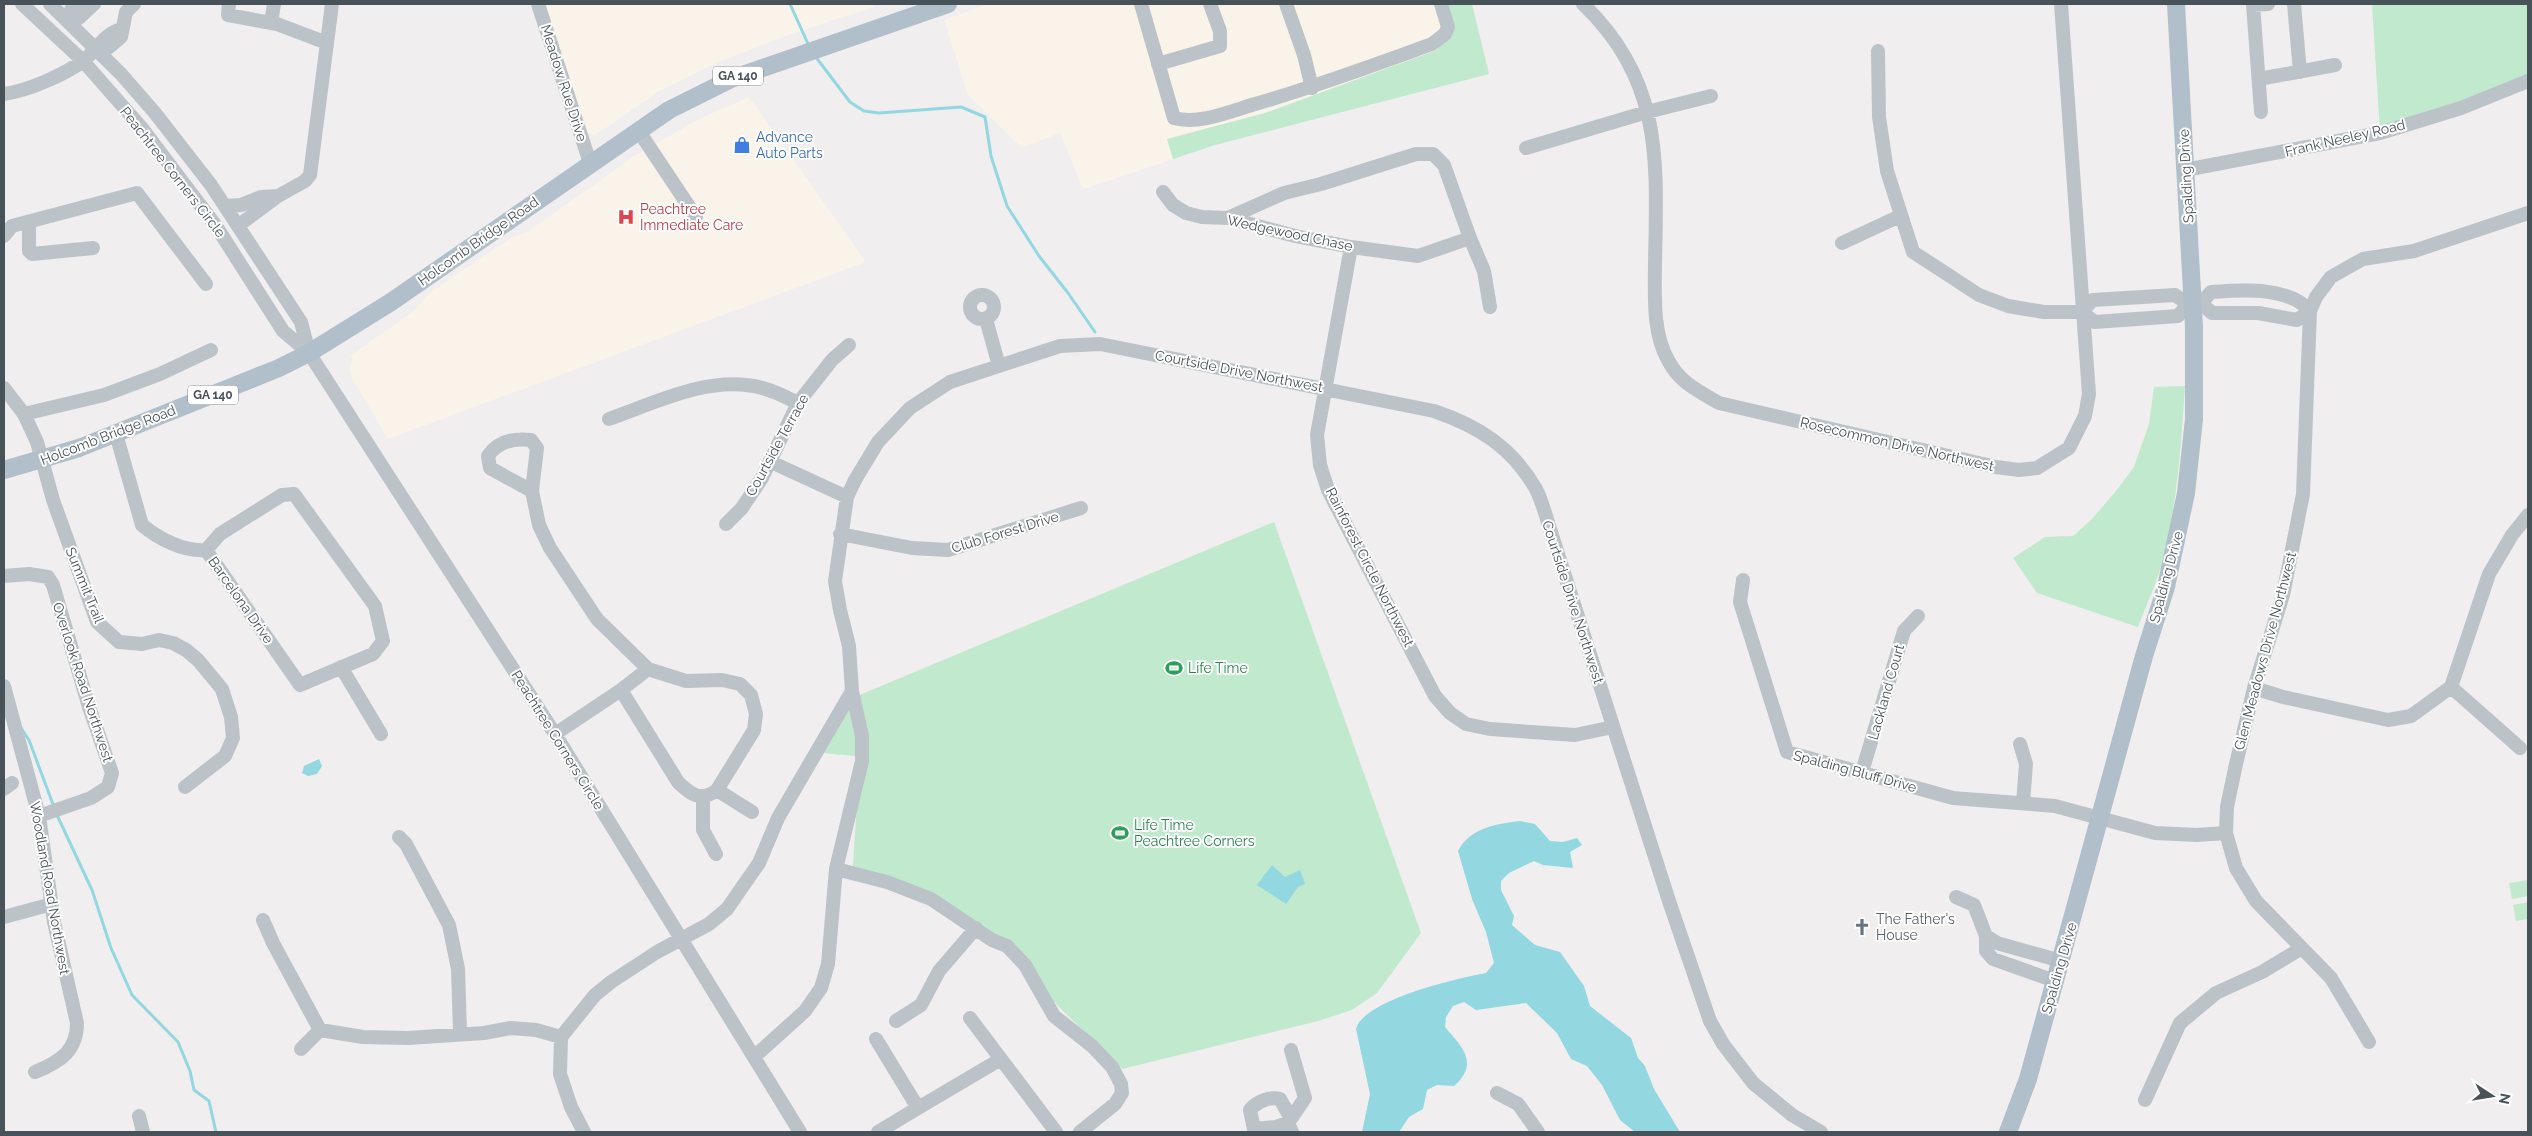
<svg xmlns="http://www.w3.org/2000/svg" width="2532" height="1136" font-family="Raleway,sans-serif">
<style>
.commercial{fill:#faf3e9}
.green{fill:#c1e9cd}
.water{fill:#93d7e1}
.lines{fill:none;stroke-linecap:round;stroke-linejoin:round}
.stream{stroke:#93d7e1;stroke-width:3}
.minor{stroke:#bbc3c9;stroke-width:14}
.major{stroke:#b1bfca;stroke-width:18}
.labels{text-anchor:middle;stroke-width:4;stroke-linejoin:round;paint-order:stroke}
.shield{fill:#fff;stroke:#7f868b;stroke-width:1}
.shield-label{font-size:12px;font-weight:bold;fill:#485259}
.street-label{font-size:14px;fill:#485259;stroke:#fff}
.shop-label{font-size:14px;fill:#366cbe;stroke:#fff;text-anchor:start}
.health-label{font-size:14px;fill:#be3a42;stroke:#fff;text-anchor:start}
.leisure-label{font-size:14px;fill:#27864d;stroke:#fff;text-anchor:start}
.worship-label{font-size:14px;fill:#5b616d;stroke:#fff;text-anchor:start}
</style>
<rect width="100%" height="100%" fill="#f0eeee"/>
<!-- commercial -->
<path class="commercial" d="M544 4H871L874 7 786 36 718 62 660 91 594 136 586 131Z
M988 4H1446L1452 29 1437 50 1265 113 1167 139 1173 159 1083 189 1060 133 1022 148 968 95 944 20Z
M749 97 866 262 388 439 351 376 349 368 353 358 350 356 415 310 428 294 511 238 527 232 636 155 699 119Z"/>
<!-- green -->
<path class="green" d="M1446 4H1472L1489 74 1215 145 1173 159 1167 139 1265 113 1437 50 1452 29Z
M2372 4H2528V81L2380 133Z
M2185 386C2181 447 2177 510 2160 570 2154 589 2145 608 2138 627L2037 593 2013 558 2045 537 2073 536 2092 519 2116 491 2134 467 2149 424 2154 387Z
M1274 522 1421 933 1377 993 1352 1010 1318 1021 1122 1069 1035 983 1010 952 940 904 852 879 858 787 855 756 822 753 850 699Z
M2528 880V896L2512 899 2509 883Z
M2528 902V919L2516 921 2513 905Z"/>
<!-- water -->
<path class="water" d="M319 759 322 766 317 774 308 776 302 773 304 766Z
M1520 821 1535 824 1550 841 1563 842 1577 838 1582 845 1570 852 1573 868 1543 865 1534 861 1509 873 1501 881V890L1514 916 1512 925 1535 945 1560 952 1584 986 1590 1006 1631 1038 1638 1058 1645 1066 1654 1089 1680 1132H1635L1620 1120 1602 1085 1587 1066 1571 1059 1557 1033 1526 1003 1476 1010 1464 1002 1453 1006 1446 1017 1445 1027C1462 1047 1480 1063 1454 1086L1437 1085 1427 1090 1423 1109 1409 1117 1399 1132H1362L1370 1094 1356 1029C1363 1000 1458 978 1486 973L1494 963 1486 932 1472 899 1458 851C1470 828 1495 824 1520 821Z
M1272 865 1285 877 1300 870 1305 884 1298 887 1286 904 1257 885Z"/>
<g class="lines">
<!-- stream -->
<path class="stream" d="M790 4 809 46
M815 56 850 102 864 111 879 113 961 107 985 117 991 156 1007 206 1039 256 1068 293 1095 332
M21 728 29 740 54 807
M56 813 92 890 111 948 132 995 178 1042 190 1071 194 1090 209 1101 216 1132"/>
<!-- minor -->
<path class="minor" d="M22 4 83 61 141 127 216 226 283 331 309 353
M50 4 121 74 155 113 211 185 301 322 309 353 555 734 800 1132
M229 4 228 15 277 24 327 43
M538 4 590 163
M1141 4 1174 118C1199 125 1231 111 1255 104 1315 87 1374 65 1432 44L1445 34 1448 27 1441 4
M1286 4 1304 55 1312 88
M1583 4C1663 81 1657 160 1655 263 1655 294 1652 332 1668 360 1679 382 1698 391 1719 403L1996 467 2019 470 2037 468 2069 448 2085 416 2089 394 2061 4
M2253 4 2261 112
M2294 4 2300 72
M2253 5 2268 4
M69 21 79 18 94 4
M69 21 71 10 77 4
M271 23 274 4
M97 49 108 48 121 37 126 12 134 4
M1878 51 1879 117 1887 171 1913 252 1979 295 2008 306 2044 312H2081L2095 322 2178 316 2188 304
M1158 64 1220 46V31L1210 4
M2259 79 2335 65
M4 94C27 91 64 75 83 61 97 50 104 33 122 29
M638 130 696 217
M1526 148 1647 112 1711 96
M2185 170 2380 133 2461 108 2528 81
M1163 192 1173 205 1186 213 1202 217 1228 218 1295 236 1351 247 1418 256 1470 238
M226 206 241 205 261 197 278 196
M1228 218 1284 193 1321 184 1416 154H1433L1444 165 1470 238 1484 271 1490 307
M29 222V251L32 254 93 248
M239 225 278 196 305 181 310 175 332 4
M4 236 12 226 137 193 206 284
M1842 243 1900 216
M1351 247 1317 435 1320 465 1328 490 1435 696 1450 713 1466 724 1490 729 1575 735 1613 727
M970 307a12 12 0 1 1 24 0a12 12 0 1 1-24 0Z
M2201 303 2211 292C2242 290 2288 286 2310 311
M2081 312 2093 300 2175 295 2188 304 2201 303 2212 313H2258L2297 320 2310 311
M986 319 999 366
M4 388 24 414 37 442 53 500 97 622 119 642 142 644 159 640 173 643 186 650 198 660 222 689 231 717 233 738 225 756 185 787
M24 414 104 395 160 374 211 350
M609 419C654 403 706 377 754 386 770 389 784 396 798 403
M116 434 142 525C159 539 184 552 206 550
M771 462 847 497
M532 491 490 468 488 456C498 441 514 438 531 440L537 448 532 491 539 525 550 548 597 619 648 669 686 681 722 680 740 684 751 695 756 714 754 730 717 790C701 802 691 795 678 782L621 690
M294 494 375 606 383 641 373 654 300 685 206 550 220 534 282 495Z
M726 524 742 508 762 478 798 403 832 360 849 345
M840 534 912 548 948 550 1081 508
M4 576 29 574 48 577 53 585 89 707 112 773 108 787 91 798 39 816
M1743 580 1740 602 1787 752 1953 798 2055 806 2155 833 2197 835 2226 833
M341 667 381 734
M4 686 39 816 54 922 77 1023C77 1051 60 1062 35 1072
M2451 687 2520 748
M2254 688 2283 697 2388 720 2411 716 2451 687 2489 574 2512 535 2528 515
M555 734 621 690 648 669
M2020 744 2026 764 2023 803
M1862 772 1904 631 1918 616
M4 789 12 783
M717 790 752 812
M703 798V830L716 854
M399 837 406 844 449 925 458 969 460 1032
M836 869 887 882 931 899 992 940 1007 946 1025 965 1054 1016 1092 1046 1112 1067 1121 1084 1122 1093 1115 1104 1080 1132
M1956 897 1974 905 1986 936V951L1993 959 2055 981
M4 917 52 904
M263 920 273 943 320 1030 363 1037 408 1038 484 1033 511 1028 536 1030 561 1037
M1986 936 1997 943 2061 961
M970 1018 1056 1132
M896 1021 921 1005 939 971 976 928
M876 1039 918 1108 1001 1059
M2369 1042 2331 978 2256 901 2236 868 2226 833 2227 807 2236 764 2254 688 2283 595 2303 494 2310 311 2316 297 2331 277 2363 259 2414 251 2528 213
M301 1049 320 1030
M1291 1050 1305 1098 1288 1123 1292 1132
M754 1057 805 1011 821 988 828 964 836 869 862 761V736L852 691 849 646 840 610 835 581 847 497 855 480 878 442 910 408 950 382 1060 346 1100 344 1434 411C1478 426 1512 447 1536 489 1542 501 1546 516 1550 529L1669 901 1710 1021 1723 1044 1753 1083 1792 1115 1821 1132
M1497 1093 1518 1104 1538 1132
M2145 1100 2180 1023 2216 993 2262 972 2302 948
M139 1116 143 1132
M1288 1123 1276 1127 1254 1129 1250 1110C1256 1102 1270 1096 1280 1099L1290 1117
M584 1132 571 1107 560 1074 561 1037 595 995 611 982 657 952 709 924 727 909 759 863 778 818 852 691
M878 1132 918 1108"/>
<!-- major -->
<path class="major" d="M4 470 79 448 279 368 309 353 391 302 669 110 731 79 948 4
M2008 1132 2028 1079 2144 656 2166 587 2186 493 2194 419V327L2176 4"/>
</g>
<!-- icons -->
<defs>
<g id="shop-bare" transform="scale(1.35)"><path d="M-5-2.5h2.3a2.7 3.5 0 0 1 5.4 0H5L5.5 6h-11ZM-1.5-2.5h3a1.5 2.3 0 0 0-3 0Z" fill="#3f7fe0" stroke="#fff" stroke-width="2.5" paint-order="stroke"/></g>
<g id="hospital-bare" transform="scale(1.35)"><path d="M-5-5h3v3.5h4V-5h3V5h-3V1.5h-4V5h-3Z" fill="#e0444e" stroke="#fff" stroke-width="2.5" paint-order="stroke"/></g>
<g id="stadium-bare" transform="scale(1.35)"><path d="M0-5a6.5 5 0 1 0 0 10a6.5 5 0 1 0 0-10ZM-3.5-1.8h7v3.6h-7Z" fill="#2e9e5b" stroke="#fff" stroke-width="2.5" paint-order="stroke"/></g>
<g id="church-bare" transform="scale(1.35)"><path d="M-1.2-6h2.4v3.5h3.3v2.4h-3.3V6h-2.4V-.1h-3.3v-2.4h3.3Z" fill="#6b7280" stroke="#fff" stroke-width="2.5" paint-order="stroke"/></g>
</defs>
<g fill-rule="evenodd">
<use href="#shop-bare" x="742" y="145"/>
<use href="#hospital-bare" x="626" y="217"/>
<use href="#stadium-bare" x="1174" y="668"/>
<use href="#stadium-bare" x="1120" y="833"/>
<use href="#church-bare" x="1862" y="927"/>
</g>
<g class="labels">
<!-- shield labels -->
<g class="shield">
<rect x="713" y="66.5" width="50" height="19" rx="4"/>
<rect x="188" y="385.5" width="50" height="19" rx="4"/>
</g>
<g class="shield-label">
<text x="738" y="80">GA 140</text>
<text x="213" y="399">GA 140</text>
</g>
<!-- street labels -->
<g class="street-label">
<text transform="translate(564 83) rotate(72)" y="5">Meadow Rue Drive</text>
<text transform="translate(2345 138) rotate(-13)" y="5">Frank Neeley Road</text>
<text transform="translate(173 172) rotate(52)" y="5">Peachtree Corners Circle</text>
<text transform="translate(2186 176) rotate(-93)" y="5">Spalding Drive</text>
<text transform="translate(1290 233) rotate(12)" y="5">Wedgewood Chase</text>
<text transform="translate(478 241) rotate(-35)" y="5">Holcomb Bridge Road</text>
<text transform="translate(1239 371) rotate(11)" y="5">Courtside Drive Northwest</text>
<text transform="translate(108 435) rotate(-21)" y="5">Holcomb Bridge Road</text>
<text transform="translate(1897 444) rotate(13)" y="5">Rosecommon Drive Northwest</text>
<text transform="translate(777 445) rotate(-61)" y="5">Courtside Terrace</text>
<text transform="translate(1005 532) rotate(-17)" y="5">Club Forest Drive</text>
<text transform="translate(1370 567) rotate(63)" y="5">Rainforest Circle Northwest</text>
<text transform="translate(2166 577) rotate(-75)" y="5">Spalding Drive</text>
<text transform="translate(85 585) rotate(68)" y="5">Summit Trail</text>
<text transform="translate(241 600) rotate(55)" y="5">Barcelona Drive</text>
<text transform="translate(1573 602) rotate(72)" y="5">Courtside Drive Northwest</text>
<text transform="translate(2265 651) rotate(-75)" y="5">Glen Meadows Drive Northwest</text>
<text transform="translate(83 682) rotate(72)" y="5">Overlook Road Northwest</text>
<text transform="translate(1886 692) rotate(-74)" y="5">Lackland Court</text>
<text transform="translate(558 740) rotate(58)" y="5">Peachtree Corners Circle</text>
<text transform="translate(1855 771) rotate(15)" y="5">Spalding Bluff Drive</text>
<text transform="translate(50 888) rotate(80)" y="5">Woodland Road Northwest</text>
<text transform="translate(2059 968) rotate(-74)" y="5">Spalding Drive</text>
</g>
<!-- shop labels -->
<g class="shop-label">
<text x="756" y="142">Advance<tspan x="756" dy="16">Auto Parts</tspan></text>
</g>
<!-- health labels -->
<g class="health-label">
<text x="640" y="214">Peachtree<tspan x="640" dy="16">Immediate Care</tspan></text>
</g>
<!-- leisure labels -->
<g class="leisure-label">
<text x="1188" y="673">Life Time</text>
<text x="1134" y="830">Life Time<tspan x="1134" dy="16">Peachtree Corners</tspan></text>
</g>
<!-- worship labels -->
<g class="worship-label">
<text x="1876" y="924">The Father's<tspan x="1876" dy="16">House</tspan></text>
</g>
</g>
<!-- border -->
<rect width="2532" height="1136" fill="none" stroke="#485259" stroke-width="10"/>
<!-- north arrow -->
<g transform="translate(2492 1096) rotate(102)" stroke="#ffffff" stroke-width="4" paint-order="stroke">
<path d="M0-4L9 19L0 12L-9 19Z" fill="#485259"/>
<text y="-8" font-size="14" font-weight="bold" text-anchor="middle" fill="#485259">N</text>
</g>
</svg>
